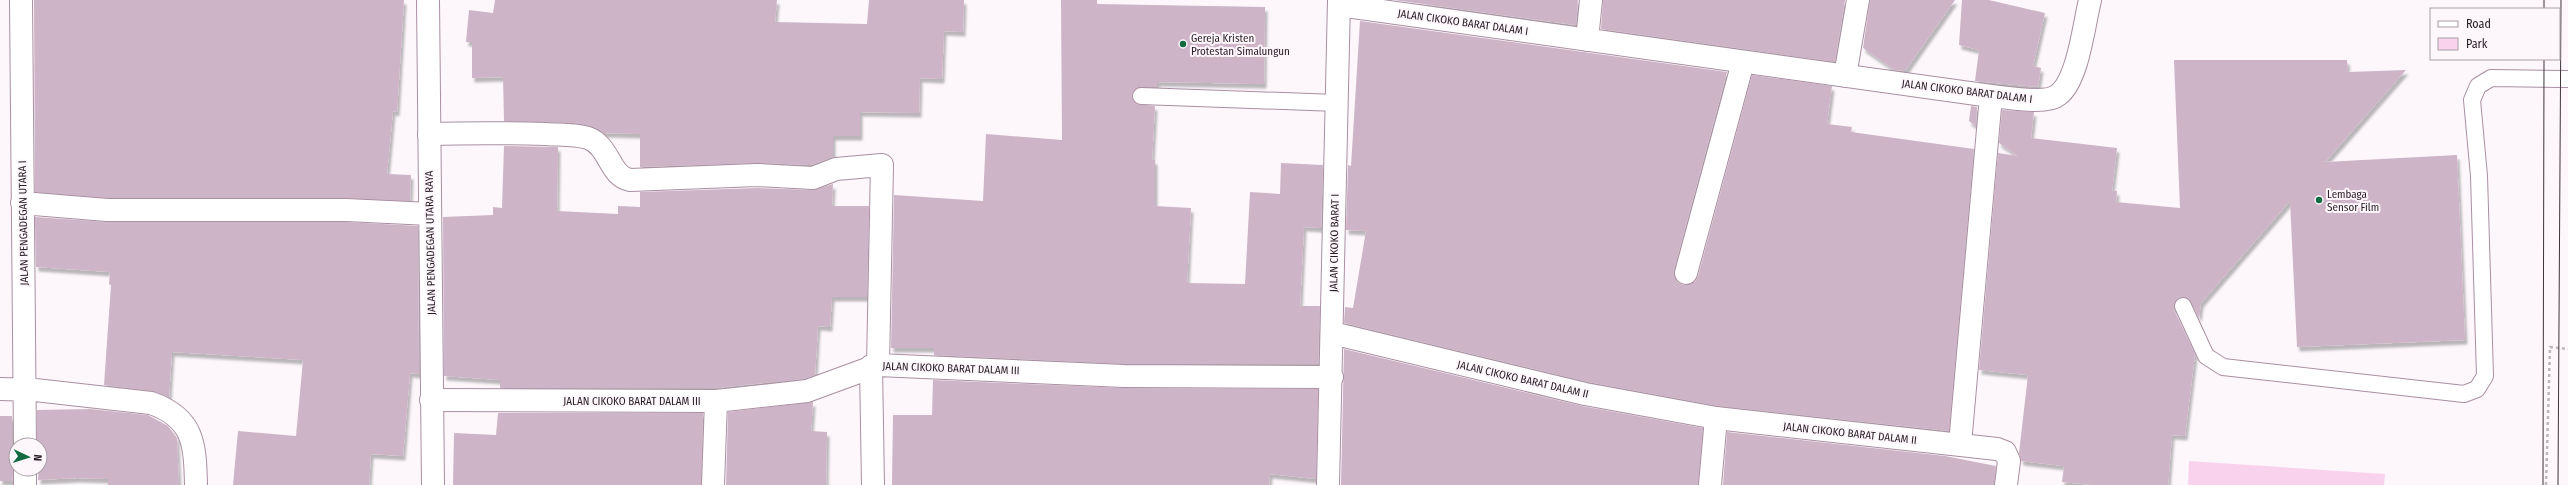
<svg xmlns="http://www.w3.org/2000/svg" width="2568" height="485" font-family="'Fira Sans Condensed',sans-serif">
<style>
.green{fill:#f9d3ee}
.building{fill:#ceb4c7;filter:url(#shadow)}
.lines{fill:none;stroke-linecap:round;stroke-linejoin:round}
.lane-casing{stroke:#a98fa1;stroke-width:18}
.street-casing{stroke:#a98fa1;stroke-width:24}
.secondary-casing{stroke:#a98fa1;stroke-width:24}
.path{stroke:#bcb5ba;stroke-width:2.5;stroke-dasharray:3 3;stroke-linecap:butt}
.lane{stroke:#fff;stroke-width:16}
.street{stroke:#fff;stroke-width:22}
.secondary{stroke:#fff;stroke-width:22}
.tram{stroke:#3d333b;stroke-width:1}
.poi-dot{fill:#116d41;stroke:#fdf7fb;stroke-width:1.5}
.labels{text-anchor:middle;stroke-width:4;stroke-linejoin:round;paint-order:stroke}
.street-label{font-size:11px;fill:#261c24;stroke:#fdf7fb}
.poi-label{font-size:11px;fill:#261c24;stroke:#fdf7fb;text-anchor:start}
</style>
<defs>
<filter id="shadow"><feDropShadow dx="2.5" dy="4.5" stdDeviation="1" flood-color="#0004"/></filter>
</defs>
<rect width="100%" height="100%" fill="#fdf7fb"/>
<!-- green -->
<path class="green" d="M2189 461 2385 474 2384 485H2188Z"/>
<!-- building -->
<path class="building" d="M34 0H404L397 112 393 111 387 174 411 175 410 201 346 198H108L35 192Z
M495 0H777L775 22 867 24 869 0H964L963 32 944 31 942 79 920 78 919 113 860 112V136H833V157L811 165 757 163 640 167V134L604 133 591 126 574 123 504 121 503 77 472 78V42H466L469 10 493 13Z
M1061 0H1097V4L1265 7 1264 84 1157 82V87H1137L1132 96 1136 104 1155 106 1152 160H1155V206L1191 208 1187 283 1245 284 1250 192 1280 194 1281 163 1323 165 1321 228 1304 227 1300 306H1320L1318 364H1124L934 355V348H891L894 195 983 201 986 134 1062 140Z
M1394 0H1578L1576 25Z
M1603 0H1845L1835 62 1601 29Z
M1870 0H1955L1905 71 1895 70 1863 48Z
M1962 0H1989L2045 13 2033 66 2041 68 2038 87 1975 81 1979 50 1959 45Z
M1360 21 1727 72 1674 270 1677 282 1683 285 1695 282 1698 276 1752 75 1832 86 1827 124 1852 127 1851 132 1974 149 1949 431 1718 406 1588 382 1344 323 1345 307 1353 308 1366 231 1346 230 1348 165 1351 166Z
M2174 60H2347L2348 72 2406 70 2325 162 2457 155 2465 340 2297 347 2290 201 2201 303 2199 318 2189 299 2179 297 2175 301 2174 310 2195 354 2185 436 2172 435 2168 485H2093L2062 482 2064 466 2021 461 2019 453 2028 375 1979 370 1998 153 2018 156 1999 143 2002 110 2034 112 2031 138 2117 148 2112 191H2117L2116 202 2180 208Z
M1971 106 1977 107 1976 126 1969 121Z
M504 146 558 147 557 211 618 214V206L640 207V192L757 188 813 190 833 184 832 206H869L867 297H832L830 327 818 326 815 375 804 379 715 388H500V380L444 376 443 217 493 215V207L502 208Z
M35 217 107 222H346L418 226 419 374 410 373 403 456 371 454 369 485H233L238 431 296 436 303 360 172 352 169 397 153 391 104 385 111 285 109 284 110 272 36 267Z
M1344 349 1582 406 1703 428 1698 485H1341Z
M933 380 1123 388 1318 389 1316 479 1270 474 1269 485H892L893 415H932Z
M813 402 811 431 827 432 826 485H726L728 412Z
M90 409 148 415 168 426 177 438 179 485H108V479L78 478 38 480 40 445H37V410Z
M498 413H703L701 485H453L454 433 496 435Z
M0 416H12V445L16 453 12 481H0Z
M1727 432 1945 456 1996 466 1994 485H1723Z"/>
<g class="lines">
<!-- lane casing -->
<g class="lane-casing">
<path id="lane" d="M1141 96 1337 103
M2183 306 2206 356 2223 367 2464 394 2477 389 2485 376 2479 176 2472 100 2478 86 2491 78 2568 79"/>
</g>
<!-- street casing -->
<g class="street-casing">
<path id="street" d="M21 0 25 445
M1339 5 1991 96C2006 97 2046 105 2058 95 2078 81 2084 24 2090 0
M1587 40 1591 0
M1845 76 1858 0
M429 134C468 133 506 133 546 134 559 135 575 134 588 138 610 146 609 176 630 180L757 175 813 178 836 169 882 165 878 365
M22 203 107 210H346L430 214
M1686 273 1743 62
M1332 333 1585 394 1716 418 1997 449 2005 452 2009 461 2006 485
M871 366 873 485
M0 389 35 390 151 403C194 418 195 444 196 485
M431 400 716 401 807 391 878 365 1124 376 1332 377
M1960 444 1991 96
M25 469V485
M713 485 716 401
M1328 485 1339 0
M1710 485 1716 418"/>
</g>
<!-- secondary casing -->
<g class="secondary-casing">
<path id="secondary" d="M428 0 433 485"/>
</g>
<!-- path -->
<path class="path" d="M2546 485 2550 347 2568 349"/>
<!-- lane -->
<use href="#lane" class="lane"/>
<!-- street -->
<use href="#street" class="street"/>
<!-- secondary -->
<use href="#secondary" class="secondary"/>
<!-- tram -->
<path class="tram" d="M2544 9V0
M2543 485 2544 59
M2558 485 2561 0"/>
</g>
<!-- markers -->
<g class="poi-dot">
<circle cx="1183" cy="44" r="4"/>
<circle cx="2319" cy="200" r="4"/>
</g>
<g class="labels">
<!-- street labels -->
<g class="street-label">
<text transform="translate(1463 22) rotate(8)" y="4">JALAN CIKOKO BARAT DALAM I</text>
<text transform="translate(1967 91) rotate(7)" y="4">JALAN CIKOKO BARAT DALAM I</text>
<text transform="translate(23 223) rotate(-91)" y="4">JALAN PENGADEGAN UTARA I</text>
<text transform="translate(430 243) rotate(-91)" y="4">JALAN PENGADEGAN UTARA RAYA</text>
<text transform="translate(1334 243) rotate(-89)" y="4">JALAN CIKOKO BARAT I</text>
<text transform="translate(951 368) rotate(2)" y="4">JALAN CIKOKO BARAT DALAM III</text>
<text transform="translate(1523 379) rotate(13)" y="4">JALAN CIKOKO BARAT DALAM II</text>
<text x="632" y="405">JALAN CIKOKO BARAT DALAM III</text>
<text transform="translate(1850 433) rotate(6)" y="4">JALAN CIKOKO BARAT DALAM II</text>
</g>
<!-- poi labels -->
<g class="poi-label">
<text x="1191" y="42">Gereja Kristen<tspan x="1191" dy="13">Protestan Simalungun</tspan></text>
<text x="2327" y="198">Lembaga<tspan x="2327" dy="13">Sensor Film</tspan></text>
</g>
</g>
<!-- legend -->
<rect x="2430" y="8" width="130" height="52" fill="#fdf7fb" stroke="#a79fa5"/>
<rect x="2438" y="21" width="20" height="6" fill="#ffffff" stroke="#a79fa5"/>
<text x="2466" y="28" font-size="12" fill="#261c24">Road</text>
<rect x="2438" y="38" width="20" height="12" fill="#f9d3ee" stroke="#a79fa5"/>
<text x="2466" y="48" font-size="12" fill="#261c24">Park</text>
<!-- north arrow -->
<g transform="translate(28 457) rotate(94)"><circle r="19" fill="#fdf7fb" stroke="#a79fa5"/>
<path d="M0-3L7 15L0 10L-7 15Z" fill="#116d41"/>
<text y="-6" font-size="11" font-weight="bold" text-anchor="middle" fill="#261c24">N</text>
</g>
</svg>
